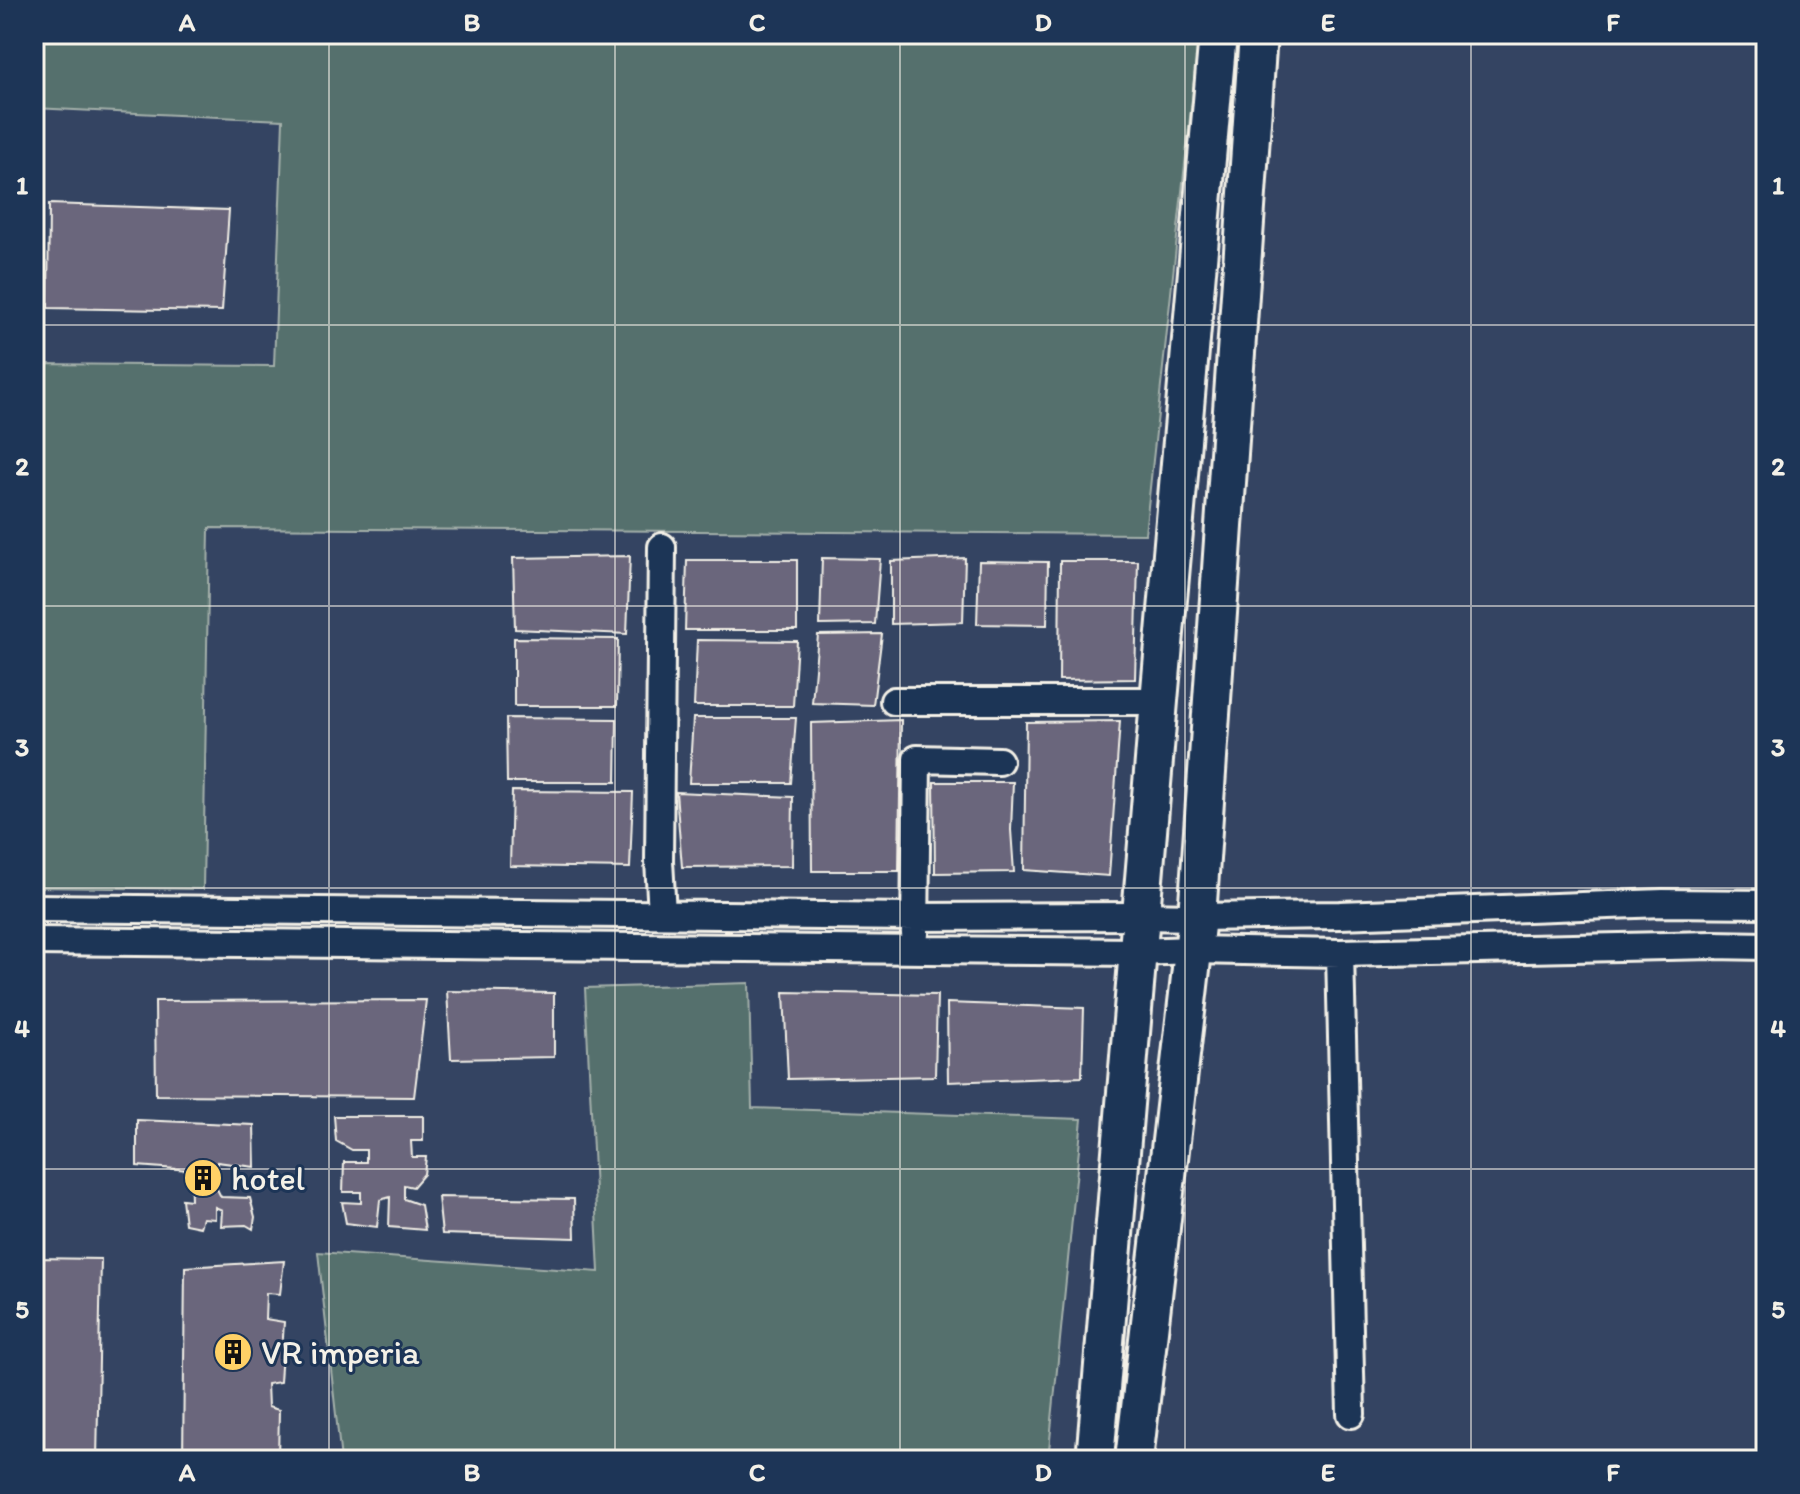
<svg xmlns="http://www.w3.org/2000/svg" width="1800" height="1494" font-family="Itim,sans-serif">
<style>
.green{fill:#546f6d;stroke:#a4b0aa;stroke-width:2}
.building{fill:#6b667b;stroke:#f4f1e8;stroke-width:2}
.lines{fill:none;stroke-linecap:round;stroke-linejoin:round}
.street-casing{stroke:#f4f1e8;stroke-width:32}
.secondary-casing{stroke:#f4f1e8;stroke-width:42}
.street{stroke:#1d3557;stroke-width:26}
.secondary{stroke:#1d3557;stroke-width:36}
.grid{fill:none;stroke:#f4f1e8;stroke-width:2;stroke-opacity:0.55}
.labels{text-anchor:middle;stroke-width:6;stroke-linejoin:round;paint-order:stroke}
.poi-label{font-size:34px;fill:#f4f1e8;stroke:#1d3557;text-anchor:start}
.neatline{fill:none;stroke:#f4f1e8;stroke-width:3}
.grid-label{font-size:26px;text-anchor:middle;font-weight:bold;fill:#f4f1e8}
</style>
<rect width="100%" height="100%" fill="#344462"/>
<filter id="ink" filterUnits="userSpaceOnUse"><feTurbulence type="fractalNoise" baseFrequency=".0125" numOctaves="2"/><feDisplacementMap in="SourceGraphic" scale="16" xChannelSelector="R" yChannelSelector="G"/><feConvolveMatrix kernelMatrix="1 2 1 2 8 2 1 2 1" color-interpolation-filters="sRGB"/></filter>
<g filter="url(#ink)">
<!-- green -->
<path class="green" d="M34 34H1199L1145 534 209 528 203 889 34 887V364L274 366 283 120 34 108Z
M749 983 752 1108 1082 1119 1048 1460H341L318 1252 599 1272 585 988Z"/>
<!-- building -->
<path class="building" d="M49 204 229 210 222 311 48 308Z
M630 556 627 634 515 629 513 558Z
M822 558 880 559 875 624 820 625Z
M965 558 963 622 891 624V561Z
M687 560H797V630H685Z
M979 561 1048 562 1047 625 977 624Z
M1060 561H1138L1135 679 1059 680Z
M882 634 873 705 812 703 818 635Z
M514 638 618 639 617 706H514Z
M697 640 797 641 793 706H694Z
M506 718 617 719 616 782H507Z
M693 718H796L791 783H689Z
M901 720 899 871H812L811 723Z
M1120 721 1109 876 1024 870 1026 722Z
M934 782H1013L1011 830 1014 872 935 873Z
M512 791 633 792 630 868 510 866Z
M676 792 793 797 792 866 682 867Z
M447 991 554 993V1057L451 1059Z
M784 992 937 995 935 1076 788 1079Z
M426 1000 414 1097 156 1095 155 1001Z
M947 1003 1084 1008 1082 1077 948 1082Z
M334 1116H423V1141H411L412 1157H426L424 1174 413 1187 404 1185V1199L421 1205 425 1230 389 1227 390 1197 380 1200 377 1227 346 1223 342 1202 361 1203V1192H343L344 1162H366V1150H352L336 1141Z
M137 1120 254 1125 255 1167 217 1162 216 1187 221 1197 250 1198 255 1217 253 1229 246 1225 221 1226 222 1210 215 1207V1219L203 1218 200 1227 185 1224 182 1199 191 1200 190 1170 137 1166Z
M438 1197 574 1199 575 1238 442 1234Z
M34 1258 101 1259 97 1460H34Z
M284 1261 280 1294 266 1293 265 1319 284 1322 280 1382 267 1384 268 1407 279 1410 278 1460H183L185 1267Z"/>
<g class="lines">
<!-- street casing -->
<g class="street-casing">
<path id="street" d="M894 701H1159
M34 908 915 917 1140 916 1197 917 1340 915 1663 903 1766 904
M662 914 659 861 662 547
M915 934 917 759 999 761
M34 941 1137 952 1193 950 1340 953 1713 945 1766 946
M1340 953 1351 1414"/>
</g>
<!-- secondary casing -->
<g class="secondary-casing">
<path id="secondary" d="M1095 1460 1159 701 1218 34
M1134 1460 1197 917 1258 34"/>
</g>
<!-- street -->
<use href="#street" class="street"/>
<!-- secondary -->
<use href="#secondary" class="secondary"/>
</g>
</g>
<!-- grid -->
<path class="grid" d="M329 34V1460M615 34V1460M900 34V1460M1185 34V1460M1471 34V1460M34 325H1766M34 606H1766M34 888H1766M34 1169H1766"/>
<!-- icons -->
<defs>
<g id="building-disc" transform="scale(2)"><circle r="9.5" fill="#ffd166" stroke="#1d3557"/><path d="M-4-6H4V6H1V3H-1V6H-4ZM-2.5-4.3h1.7v1.8h-1.7ZM.8-4.3h1.7v1.8H.8ZM-2.5-1h1.7V.8h-1.7ZM.8-1h1.7V.8H.8Z" fill="#111"/></g>
</defs>
<g fill-rule="evenodd">
<use href="#building-disc" x="203" y="1178"/>
<use href="#building-disc" x="233" y="1352"/>
</g>
<g class="labels">
<!-- poi labels -->
<g class="poi-label">
<text x="231" y="1190">hotel</text>
<text x="261" y="1364">VR imperia</text>
</g>
</g>
<!-- margin -->
<rect width="1800" height="1494" fill="none" stroke="#1d3557" stroke-width="88"/>
<rect x="44" y="44" width="1712" height="1406" class="neatline"/>
<g class="grid-label">
<text x="187" y="31">A</text>
<text x="472" y="31">B</text>
<text x="757" y="31">C</text>
<text x="1043" y="31">D</text>
<text x="1328" y="31">E</text>
<text x="1613" y="31">F</text>
<text x="22" y="194">1</text>
<text x="1778" y="194">1</text>
<text x="22" y="475">2</text>
<text x="1778" y="475">2</text>
<text x="22" y="756">3</text>
<text x="1778" y="756">3</text>
<text x="22" y="1037">4</text>
<text x="1778" y="1037">4</text>
<text x="22" y="1318">5</text>
<text x="1778" y="1318">5</text>
<text x="187" y="1481">A</text>
<text x="472" y="1481">B</text>
<text x="757" y="1481">C</text>
<text x="1043" y="1481">D</text>
<text x="1328" y="1481">E</text>
<text x="1613" y="1481">F</text>
</g>
</svg>
